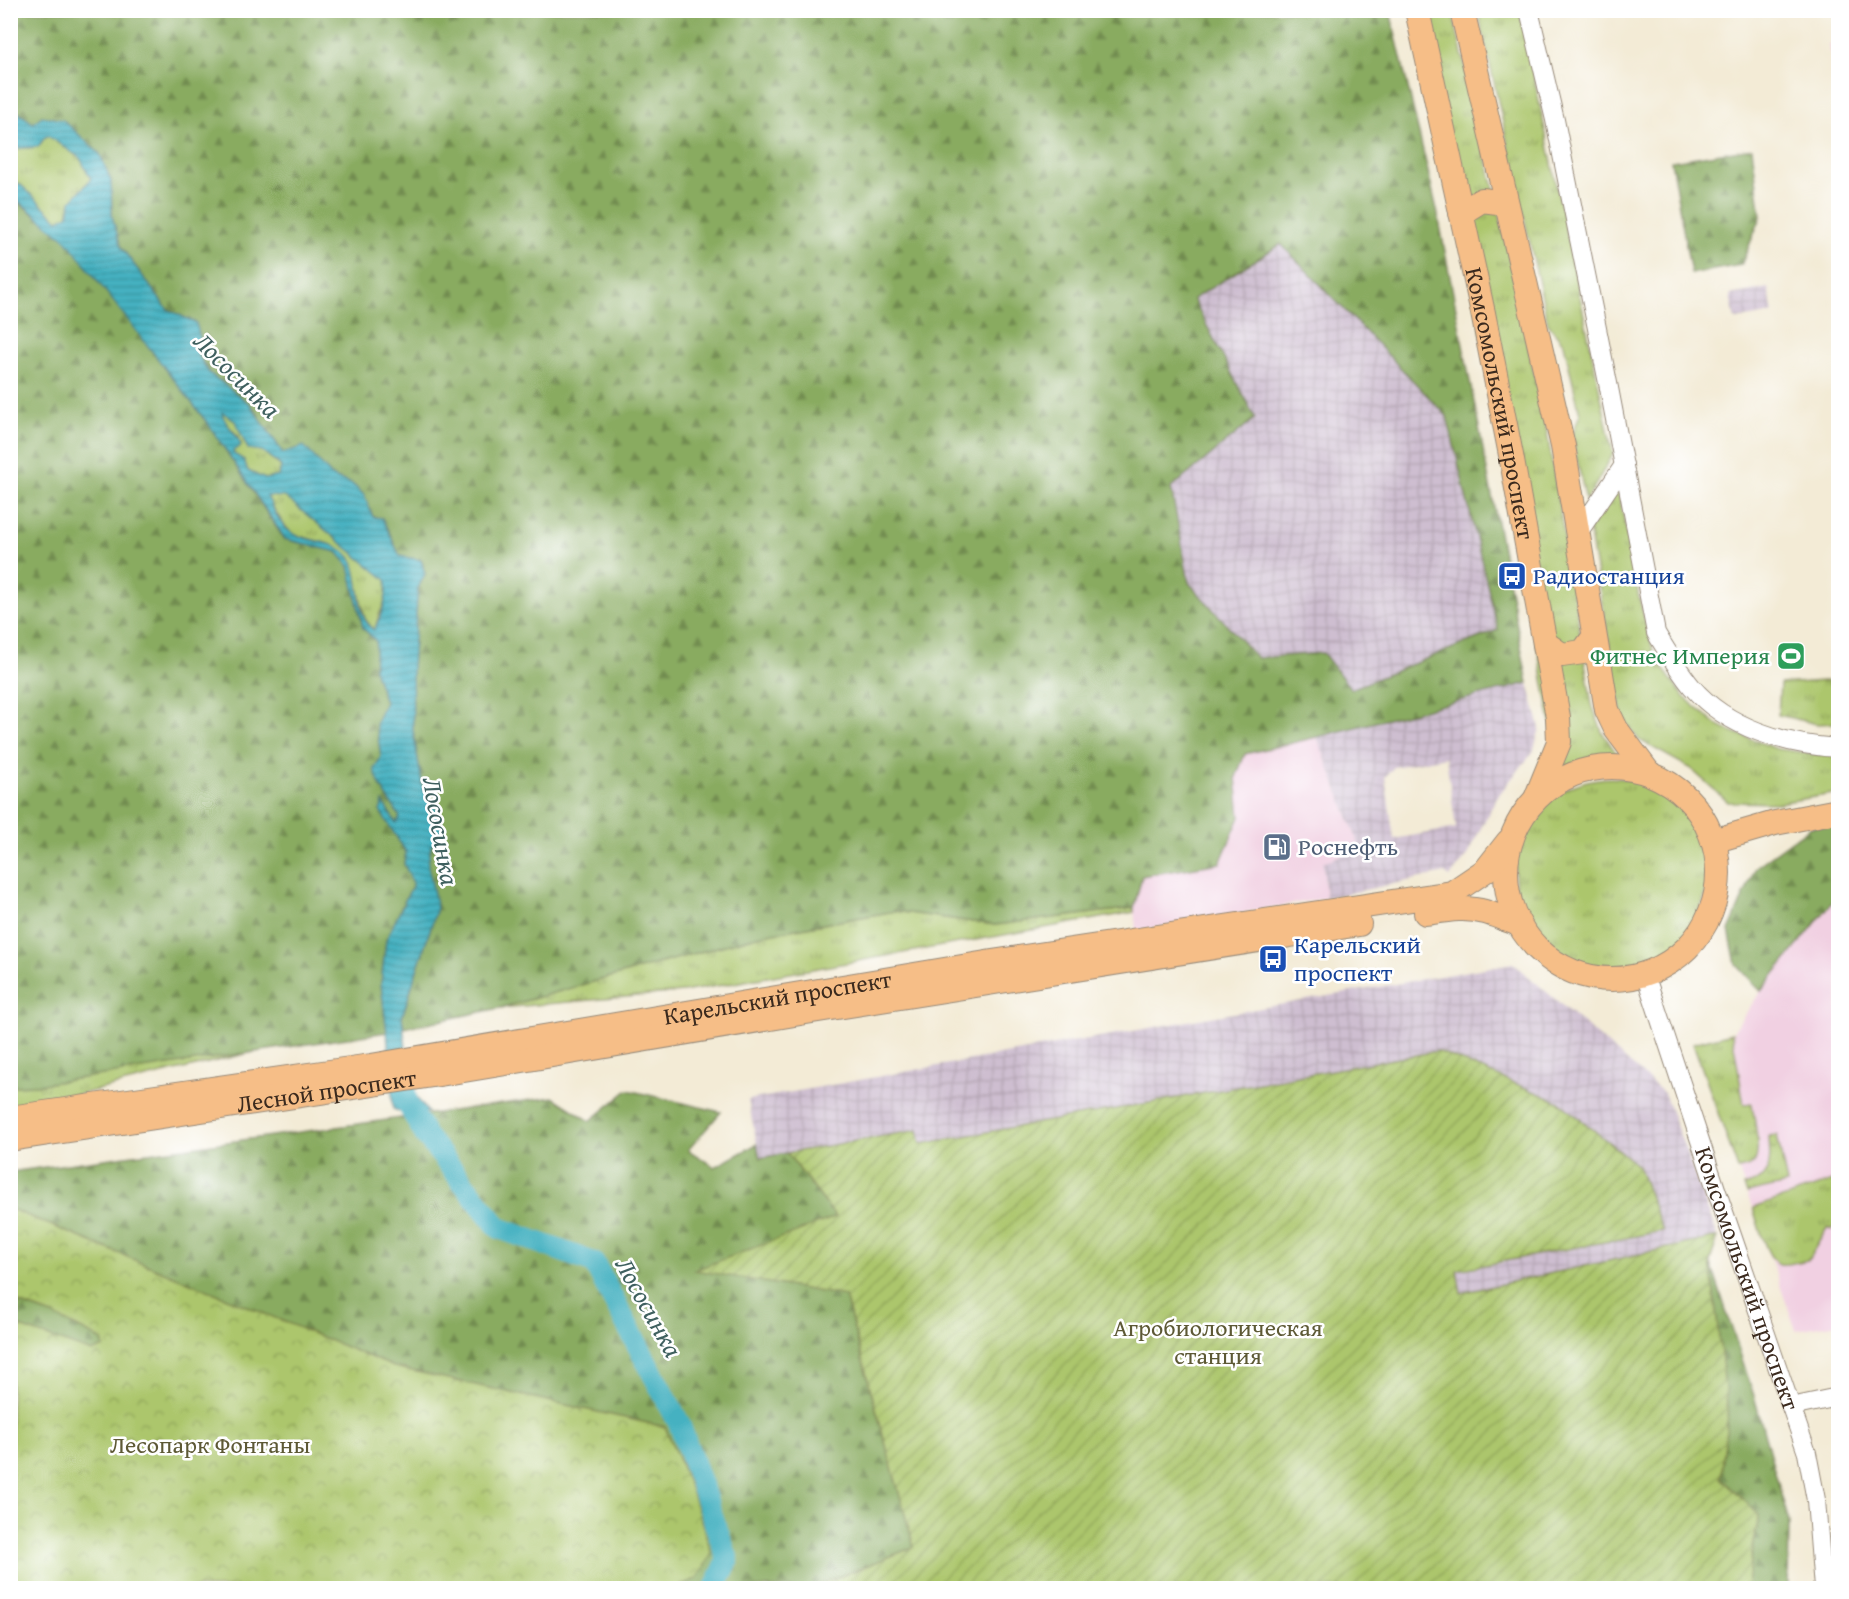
<svg xmlns="http://www.w3.org/2000/svg" width="1849" height="1599" font-family="'Gentium Book Plus',serif">
<style>
.built{fill:#f1d0e2}
.industrial{fill:url(#industrial-grid);fill-rule:evenodd}
.grass{fill:url(#grass-tufts);stroke:#747845;stroke-width:1.5}
.forest{fill:url(#forest-firs);stroke:#626a3f;stroke-width:1.5;fill-rule:evenodd}
.park{fill:url(#park-crowns);stroke:#747845;stroke-width:1.5}
.garden{fill:url(#garden-furrows);stroke:#747845;stroke-width:1.5}
.water{fill:url(#water-rules);stroke:#406e70;stroke-width:1.5;fill-rule:evenodd}
.lines{fill:none;stroke-linecap:round;stroke-linejoin:round}
.river{stroke:#44b1c1;stroke-width:22}
.minor-casing{stroke:#978a7a;stroke-width:20}
.major-casing{stroke:#978a7a;stroke-width:26}
.minor{stroke:#fff;stroke-width:18}
.major{stroke:#f6be87;stroke-width:24}
.labels{text-anchor:middle;stroke-width:5;stroke-linejoin:round;paint-order:stroke}
.street-label{font-size:24px;fill:#3b2a1e;stroke:#fff}
.transit-label{font-size:24px;fill:#164399;stroke:#fff;text-anchor:start}
.leisure-label{font-size:24px;fill:#27864d;stroke:#fff;text-anchor:end}
.service-label{font-size:24px;fill:#4e5e75;stroke:#fff;text-anchor:start}
.park-label{font-size:24px;fill:#5d5935;stroke:#fff}
.water-label{font-size:26px;font-style:italic;fill:#3f605f;stroke:#fff}
</style>
<defs>
<pattern id="industrial-grid" width="8" height="8" patternUnits="userSpaceOnUse" patternTransform="scale(1.5)"><rect width="8" height="8" fill="#cebed0"/><path d="M0 4h8M4 0v8" fill="none" stroke="#b2a3b2"/></pattern>
<pattern id="grass-tufts" width="24" height="20" patternUnits="userSpaceOnUse" patternTransform="scale(1.5)"><rect width="24" height="20" fill="#acc66c"/><path d="M3 7l-1-3M5 7V3M7 7l1-3M15 17l-1-3M17 17v-4M19 17l1-3" fill="none" stroke="#8da158"/></pattern>
<pattern id="forest-firs" width="22" height="20" patternUnits="userSpaceOnUse" patternTransform="scale(1.5)"><rect width="22" height="20" fill="#89ab60"/><path d="M5 1l3.5 6h-7zM16 11l3.5 6h-7z" fill="#718b4f"/></pattern>
<pattern id="park-crowns" width="20" height="18" patternUnits="userSpaceOnUse" patternTransform="scale(1.5)"><rect width="20" height="18" fill="#acc66c"/><path d="M2 6a3 3 0 1 1 6 0M12 15a3 3 0 1 1 6 0" fill="none" stroke="#8da158"/></pattern>
<pattern id="garden-furrows" width="10" height="10" patternUnits="userSpaceOnUse" patternTransform="scale(1.5)"><rect width="10" height="10" fill="#acc66c"/><path d="M-1 1l2-2M0 10L10 0M9 11l2-2" fill="none" stroke="#8da158"/></pattern>
<pattern id="water-rules" width="6" height="5" patternUnits="userSpaceOnUse" patternTransform="scale(1.5)"><rect width="6" height="5" fill="#44b1c1"/><path d="M0 2.5h6" fill="none" stroke="#3a909c"/></pattern>
</defs>
<rect width="100%" height="100%" fill="#fff"/>
<filter id="ink" filterUnits="userSpaceOnUse"><feTurbulence type="fractalNoise" baseFrequency=".0167" numOctaves="2"/><feDisplacementMap in="SourceGraphic" scale="12" xChannelSelector="R" yChannelSelector="G"/><feConvolveMatrix kernelMatrix="1 2 1 2 8 2 1 2 1" color-interpolation-filters="sRGB"/></filter>
<filter id="wash" filterUnits="userSpaceOnUse"><feTurbulence type="fractalNoise" baseFrequency=".008" numOctaves="4" result="noise"/><feDisplacementMap in="SourceGraphic" scale="24" xChannelSelector="R" yChannelSelector="G"/><feGaussianBlur stdDeviation="1.35" result="paint"/><feColorMatrix in="noise" values="0 0 0 0 0 0 0 0 0 0 0 0 0 0 0 0 0 1.4 0 .05"/><feComposite in="paint" operator="in"/></filter>
<g filter="url(#wash)">
<rect width="100%" height="100%" fill="#f3ebd6"/>
<!-- built -->
<path class="built" d="M1838 43V96L1829 44Z
M1317 737 1360 847 1323 863 1326 898 1136 931 1134 908 1142 876 1240 817 1236 777 1244 754Z
M1838 895V1323L1796 1330 1693 1043 1732 1033 1761 991Z"/>
<!-- industrial -->
<path class="industrial" d="M1281 243 1447 416 1498 630 1351 689 1323 653 1258 658 1189 583 1171 487 1255 418 1193 299Z
M1768 288 1773 313 1735 320 1730 295Z
M1528 683 1540 728 1533 752 1497 797 1466 857 1450 877 1445 873 1326 898 1323 863 1360 847 1317 737ZM1446 757 1456 828 1394 839 1385 777 1394 767Z
M1513 963 1664 1093 1718 1237 1460 1294 1456 1271 1663 1231 921 1144 918 1130 760 1158 748 1100Z"/>
<!-- grass -->
<path class="grass" d="M1424 11H1452L1494 189 1547 433 1592 705 1602 732 1620 759H1589L1559 769Z
M1478 11H1520L1613 454 1586 501 1572 436 1580 414 1564 344 1548 324Z
M49 136 80 158 91 179 71 201 68 215 58 221 21 185 11 179V149L38 147 45 137Z
M222 411 235 421 248 448 262 451 281 467 279 476 265 479 248 471 244 460 233 454 232 451 239 437 223 420Z
M1618 488 1639 598 1655 658 1684 697 1720 727 1777 749 1838 757V793L1779 803 1728 802 1690 768 1639 740 1622 717 1589 529Z
M266 496H285L387 580C387 596 386 601 379 615 377 620 377 625 374 630L365 619 352 560 336 546 292 534 282 522Z
M1838 680V723L1817 724 1778 715 1780 684Z
M1515 874a96 96 0 1 1 192 0a96 96 0 1 1-192 0Z
M1134 908V912L683 992 500 1008 757 936 895 911 995 925Z
M1732 1033 1744 1105 1752 1104C1754 1119 1761 1148 1755 1161 1752 1167 1743 1168 1738 1169L1693 1043Z
M262 1050 39 1104 11 1108V1086L36 1085Z
M1777 1135 1787 1184 1747 1193 1744 1186C1774 1178 1770 1163 1769 1136Z
M1838 1179V1225L1836 1224 1832 1230 1827 1228 1808 1260C1800 1261 1787 1266 1779 1264 1767 1261 1757 1220 1753 1208Z"/>
<!-- forest -->
<path class="forest" d="M11 11H1390L1437 210 1528 683 1317 737 1245 754 1236 777 1240 817 1220 863 1142 876 1134 908 995 925 895 911 757 936 500 1008 404 1028 402 1017 437 908 428 865 431 845 442 817 423 789 413 730 412 667 418 588 425 574 400 556 382 518 373 517 364 495 352 484 333 477 304 447 283 453 250 404 209 373 198 355 196 323 167 309 121 247 112 216 111 181 100 154 33 123 19 113 11 114ZM1281 244 1447 416 1498 630 1351 689 1323 653 1257 658 1189 583 1171 488 1255 418 1193 299Z
M1752 148 1761 217 1741 265 1691 274 1671 161Z
M10 196 66 239 209 425 284 539 338 552 349 565 363 628 376 641 374 669 385 702 376 723 381 757 380 785 400 817 396 823 380 811 406 852 404 864 413 884 386 940 381 984 387 1032 36 1085 11 1086Z
M1838 821V895L1761 991 1736 964 1729 930 1756 867 1811 827Z
M628 1090 721 1112 688 1150 715 1167 757 1144 760 1158 787 1153 836 1217 697 1270 845 1296 914 1547 811 1588H679L697 1578 691 1490 665 1427 394 1367 11 1209 10 1172 553 1097 590 1121Z
M1710 1261 1754 1396 1789 1522 1788 1588H1746L1759 1515 1721 1479 1728 1413Z
M10 1300 55 1316 102 1340 104 1348 92 1352 11 1324Z"/>
<!-- park -->
<path class="park" d="M11 1209 394 1367 665 1427 691 1490 712 1554 697 1578 679 1588H11V1324L92 1352 104 1347 102 1340 55 1316 11 1300Z"/>
<!-- garden -->
<path class="garden" d="M1438 1051 1559 1102 1638 1166 1663 1231 1457 1270 1461 1293 1718 1237 1710 1261 1728 1413 1721 1478 1759 1515 1746 1588H811L914 1547 845 1296 695 1270 836 1217 787 1153 918 1130 921 1144Z"/>
<!-- water -->
<path class="water" d="M19 113 33 123 42 116 63 120 100 154 111 181 112 216 121 247 167 309 196 323 202 345 198 355 209 373 250 404 283 453 304 446 333 477 352 484 364 495 373 517 382 518 400 556 421 560 425 574 418 588 412 667 413 730 423 789 442 817 441 838 431 845 428 865 437 908 402 1017 412 1092 428 1112 405 1114 393 1109 387 1032 381 984 386 940 413 884 404 864 406 852 380 811 383 802 396 823 400 817 380 785 374 769 381 757 376 723 385 702 374 669 376 641 363 628 349 566 337 552 285 539 209 425 66 240 11 195V179L21 185 58 220 68 215 71 201 91 179 80 158 48 136 45 137 38 147 11 149V114ZM222 412 235 421 248 449 262 451 281 466 279 476 265 479 248 471 244 460 234 454 233 451 241 446C238 432 224 426 222 412ZM267 496 285 497 386 580C388 598 382 614 374 630 355 618 362 578 352 560 340 540 312 543 294 534 281 528 273 508 267 496Z"/>
<g class="lines">
<!-- river -->
<path class="river" d="M404 1085 407 1103 426 1136 499 1228 594 1263 679 1423 728 1560 715 1588"/>
</g>
</g>
<g filter="url(#ink)">
<g class="lines">
<!-- minor casing -->
<g class="minor-casing">
<g id="minor">
<path d="M1529 10 1555 120 1609 388 1656 633C1667 651 1678 670 1692 687 1727 728 1786 745 1838 748"/>
<path d="M1578 533 1624 465"/>
<path id="s1" d="M1645 974 1716 1189 1807 1453 1816 1500 1823 1588"/>
<path d="M1791 1407 1838 1397"/>
</g>
</g>
<!-- major casing -->
<g class="major-casing">
<g id="major">
<path id="s2" d="M1417 10 1483 313 1511 455 1558 717 1559 742 1537 796"/>
<path d="M1462 10 1563 446 1607 710 1616 729 1648 772"/>
<path d="M1461 213 1482 200 1506 203"/>
<path d="M1545 643 1562 655 1583 652 1594 637"/>
<circle cx="1612" cy="873" r="106"/>
<path d="M1713 841 1775 823 1838 811"/>
<path d="M1426 913C1446 910 1465 906 1485 912 1496 915 1506 920 1517 923"/>
<path id="s3" d="M10 1118 371 1066 992 962 1452 893 1486 870 1508 842"/>
<path id="s4" d="M10 1139 446 1073 812 1011 1359 924"/>
</g>
</g>
<!-- minor -->
<use href="#minor" class="minor"/>
<!-- major -->
<use href="#major" class="major"/>
</g>
</g>
<!-- icons -->
<defs>
<g id="bus-square" transform="scale(1.5)"><rect x="-9" y="-9" width="18" height="18" rx="4" fill="#1a4fb4" stroke="#fff"/><path d="M-5-6H5V4H4V6H2V4H-2V6H-4V4H-5ZM-3.5-4V0h7V-4ZM-3.5 1.2v1.5H-2V1.2ZM2 1.2v1.5H3.5V1.2Z" fill="#fff"/></g>
<g id="stadium-square" transform="scale(1.5)"><rect x="-9" y="-9" width="18" height="18" rx="4" fill="#2e9e5b" stroke="#fff"/><path d="M0-5a6.5 5 0 1 0 0 10a6.5 5 0 1 0 0-10ZM-3.5-1.8h7v3.6h-7Z" fill="#fff"/></g>
<g id="fuel-square" transform="scale(1.5)"><rect x="-9" y="-9" width="18" height="18" rx="4" fill="#5c6f8a" stroke="#fff"/><path d="M-5.5-6h7V0h2V4h1.3V-2.5L3-4.5l.8-.8L6-3V5H2.5V1h-1V6h-7ZM-4.2-4.7v3.2H.2V-4.7Z" fill="#fff"/></g>
</defs>
<g fill-rule="evenodd">
<use href="#bus-square" x="1512" y="576"/>
<use href="#stadium-square" x="1791" y="656"/>
<use href="#fuel-square" x="1277" y="847"/>
<use href="#bus-square" x="1273" y="959"/>
</g>
<g class="labels">
<!-- street labels -->
<g class="street-label">
<text dy="8" stroke="none"><textPath href="#s2" startOffset="402">Комсомольский проспект</textPath></text>
<text dy="8" stroke="none"><textPath href="#s3" startOffset="777">Карельский проспект</textPath></text>
<text dy="8" stroke="none"><textPath href="#s4" startOffset="320">Лесной проспект</textPath></text>
<text dy="8" stroke="none"><textPath href="#s1" startOffset="321">Комсомольский проспект</textPath></text>
</g>
<!-- transit labels -->
<g class="transit-label">
<text x="1533" y="584">Радиостанция</text>
<text x="1294" y="953">Карельский<tspan x="1294" dy="28">проспект</tspan></text>
</g>
<!-- leisure labels -->
<g class="leisure-label">
<text x="1770" y="664">Фитнес Империя</text>
</g>
<!-- service labels -->
<g class="service-label">
<text x="1298" y="855">Роснефть</text>
</g>
<!-- park labels -->
<g class="park-label">
<text x="1218" y="1336">Агробиологическая<tspan x="1218" dy="28">станция</tspan></text>
<text x="210" y="1453">Лесопарк Фонтаны</text>
</g>
<!-- water labels -->
<g class="water-label">
<text transform="translate(237 375) rotate(45)" y="9">Лососинка</text>
<text transform="translate(441 831) rotate(80)" y="9">Лососинка</text>
<text transform="translate(649 1307) rotate(61)" y="9">Лососинка</text>
</g>
</g>
<!-- margin -->
<rect width="1849" height="1599" fill="none" stroke="#fff" stroke-width="36"/>
</svg>
